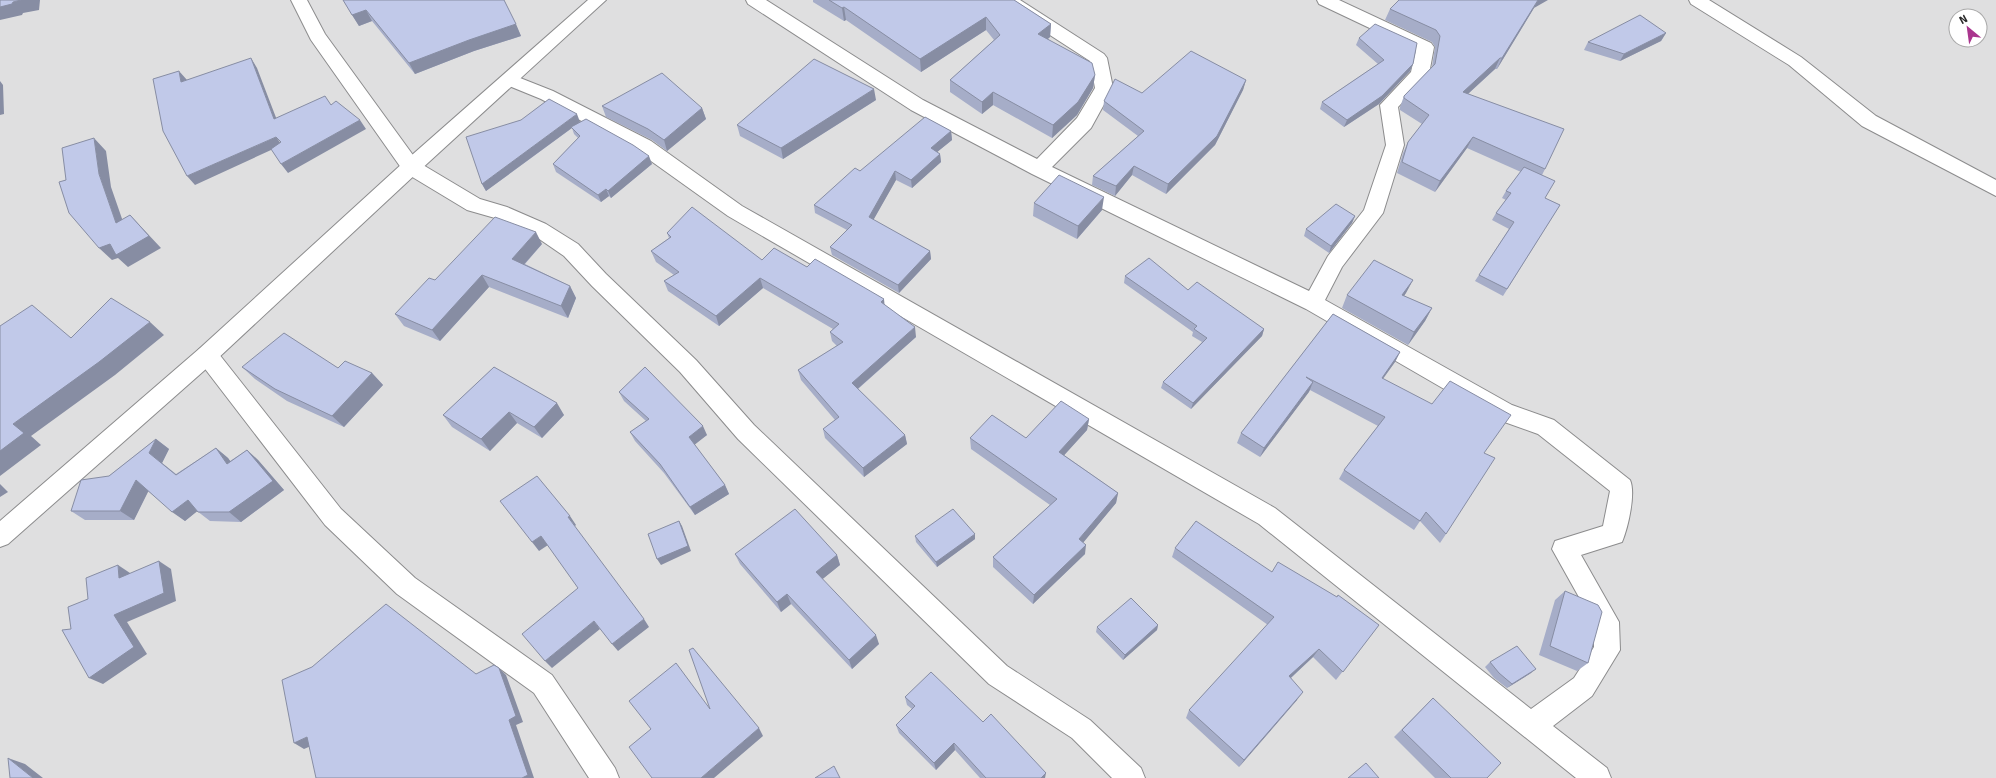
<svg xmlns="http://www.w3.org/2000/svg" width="1996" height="778" font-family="Signika,sans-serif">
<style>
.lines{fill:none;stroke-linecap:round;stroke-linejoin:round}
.minor-casing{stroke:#8c8c8d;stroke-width:2}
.trunk-casing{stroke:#8c8c8d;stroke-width:2}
.minor{fill:#fff;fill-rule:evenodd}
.trunk{fill:#fff;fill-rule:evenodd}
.wall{fill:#a6adc8}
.shaded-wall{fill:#878da3}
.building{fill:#c1c9e9;stroke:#878da3}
</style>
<rect width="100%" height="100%" fill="#dfdfe0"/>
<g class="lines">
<!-- minor casing -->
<g class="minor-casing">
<path id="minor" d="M291 0H307L325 34 418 162 480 199 507 207 546 224 578 244 606 274 696 360 754 425 1007 666 1090 720 1141 768 1145 778H1112L1072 738 989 684 738 439 680 372 592 286 564 256 532 234 495 218 467 210 404 172 311 40Z
M746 0H766L923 100 1037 159 1077 118 1095 88 1090 61 1002 4 1000 0H1020L1104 54 1107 58 1113 88 1091 128 1052 167 1309 291 1328 256 1364 210 1386 145 1380 105 1411 72 1416 50 1319 4 1317 0H1339L1431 43 1434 47 1429 74 1398 107 1404 145 1383 213 1342 267 1325 300 1512 405 1554 420 1630 480C1636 493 1628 528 1622 542L1581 555 1619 622 1620 650 1592 696 1553 726 1607 768 1611 778H1576L1259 524 728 216 637 151 541 99 504 84 501 80 504 76 510 74 553 91 651 141 742 206 1275 508 1531 709 1574 678 1594 647V624L1552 549 1555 541 1603 526 1610 491 1538 434 1496 419 1306 309 1032 174 911 110 748 4Z
M1689 0H1709L1801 57 1876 116 1996 180V196L1862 126 1789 65 1691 4Z
M207 346 215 349 341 509 415 578 552 675 615 768 619 778H589L534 693 397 594 325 525 199 361 196 355 199 349Z"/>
</g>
<!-- trunk casing -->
<g class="trunk-casing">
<path id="trunk" d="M588 0H606L418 172 215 361 8 544 0 547V521L199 349 404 162Z"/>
</g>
<!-- minor -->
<use href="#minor" class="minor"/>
<!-- trunk -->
<use href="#trunk" class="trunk"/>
</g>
<!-- wall -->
<path class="wall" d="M343 0H504L521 36 474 51 415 74 372 21 359 26Z
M813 0H1014L1051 24 1050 37 1048 39 1095 75 1093 88 1077 115 1052 138 993 105 982 114 950 92V80L994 40 986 30 921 72 846 20 844 21 813 2Z
M1534 8 1497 69H1495L1468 94 1545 169 1542 175 1545 198 1560 205 1503 296 1475 281 1509 229 1492 220 1496 213 1506 200 1502 198 1506 191 1521 172 1467 148 1435 192 1397 173 1403 153 1408 142 1422 124 1400 110V107L1404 96 1432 67 1435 47 1432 42 1385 20 1390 9Z
M1666 33 1661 41 1620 61 1584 50 1588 42Z
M1359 38 1413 64 1410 71 1379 104 1344 127 1320 109 1322 102 1378 64 1356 45Z
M1246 80 1243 90 1215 145 1166 194 1132 175 1115 196 1092 185 1093 176 1138 136 1103 110 1104 101 1142 93Z
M876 100 783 159 740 136 737 125Z
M602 106 702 108 706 119 667 151 652 140 606 117Z
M580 122 577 124 652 164 611 198 609 196 601 202 556 172 553 164 578 138 574 134 572 128 486 191 482 184Z
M951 131 952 140 937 152 940 154 941 162 912 188 896 180 873 220 930 251 931 259 899 293 832 255 830 247 847 230 815 213 814 205 860 171Z
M1034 203 1102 210 1077 239 1033 216Z
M1355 216 1352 223 1329 253 1304 236 1306 229Z
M667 233 762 260 807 267 885 305 916 337 858 389 905 435 907 444 864 477 825 438 823 429 835 420 801 380 798 370 837 346 832 341 830 332 833 329 763 288 719 326 668 291 664 281 674 275 656 262 651 251 669 238Z
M542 244 525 264 570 286 576 298 568 318 489 287 440 341 404 326 395 314 435 280Z
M1125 276 1188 290 1264 329 1262 336 1191 409 1161 388 1163 382 1202 342 1192 336 1193 332 1124 283Z
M1413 280 1404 296 1432 308 1425 321 1408 345 1342 308 1347 295Z
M1333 314 1400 352 1395 362 1383 379 1484 453 1446 534 1440 543 1420 521 1414 530 1339 479 1344 470 1378 426 1310 390 1260 457 1237 443 1241 433Z
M242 367 338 368 372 373 383 385 344 427 287 401 255 379Z
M494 367 564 415 542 438 517 423 490 451 452 427 443 415Z
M619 392 707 435 694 444 725 485 729 494 695 515 664 473 635 441 630 432 646 421 624 401Z
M1089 419 1087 430 1064 455 1118 493 1116 503 1083 542 1085 554 1033 604 993 567V557L1050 505 971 449 970 438H1026Z
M156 439 169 449 162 463 176 474 216 448 228 458 230 461 247 450 258 460 284 490 241 522 210 521 197 511 185 521 148 491 134 520H85L71 511 109 476Z
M915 536 975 539 937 567 916 542Z
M1175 548 1272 572 1379 625 1336 680 1313 657 1291 678 1297 700 1239 767 1186 718 1189 710 1268 625 1172 557Z
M735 554 837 555 840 565 822 579 879 644 852 669 791 604 781 612 740 564Z
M1565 591 1588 663 1577 671 1539 655 1555 600Z
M1158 625 1157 630 1123 660 1096 632 1097 627Z
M1490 662 1531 673 1507 688 1494 678 1485 667Z
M905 697 983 722 1045 778H980L955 750 936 770 899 733 896 725 912 709 907 705Z
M1433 698 1487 778H1435L1394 737Z"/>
<!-- shaded-wall -->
<path class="shaded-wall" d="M21 0H40L39 10 23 13 22 15 0 20V7L13 2Z
M1538 0H1548L1534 8 1497 69 1502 58Z
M844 7 846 20 844 21 842 8Z
M366 10 372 21 359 26 352 15Z
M986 17V30L921 72 920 59Z
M516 24 521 36 474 51 415 74 409 63 469 40Z
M1051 24 1050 37 1038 47V34Z
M1666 33 1661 41 1620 61 1624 54Z
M251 58 257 68 280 128 274 119Z
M1500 58 1495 69 1458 103 1463 92Z
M1413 64 1410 71 1379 104 1344 127 1347 120Z
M179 71 187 80 181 82Z
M1095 75 1093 88 1077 115 1052 138 1053 125Z
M1246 80 1243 90 1215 145 1166 194 1168 184Z
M0 81 3 85 4 114 0 115Z
M874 89 876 100 783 159 781 148Z
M993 92V105L982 114V102Z
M702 108 706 119 667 151 664 140Z
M577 114 580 122 486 191 482 184Z
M360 120 366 129 288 173 281 164Z
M951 131 952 140 931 157V148Z
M276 137 282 145 195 185 187 176Z
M1473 137 1467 148 1435 192 1440 181Z
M94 138 106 151 111 187 128 236 116 223 99 174Z
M940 154 941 162 912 188 911 180Z
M649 156 652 164 611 198 608 191Z
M1134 166 1132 175 1115 196 1116 186Z
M895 171 896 180 870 226 869 217Z
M606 189 609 196 601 202 598 195Z
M1104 197 1102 210 1077 239 1078 226Z
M130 215 161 248 128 267 118 258 112 260 99 248Z
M1355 216 1352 223 1329 253 1331 246Z
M536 232 542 244 519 270 512 259Z
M930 251 931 259 899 293 898 285Z
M482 275 489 287 440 341 432 330Z
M760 278 763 288 719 326 716 316Z
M1413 280 1406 293 1396 308 1402 295Z
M570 286 576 298 568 318 561 306Z
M884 299 885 309 881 302Z
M1432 308 1425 321 1408 345 1414 332Z
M150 322 164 335 115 375 31 436 41 445 0 476V451L13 424Z
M915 327 916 337 854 392 852 383Z
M1264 329 1262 336 1191 409 1193 403Z
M1400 352 1395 362 1376 388 1382 378Z
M372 373 383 385 344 427 332 416Z
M1313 382 1309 392 1260 457 1264 448Z
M557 403 564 415 542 438 534 427Z
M509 412 517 423 490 451 481 439Z
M1089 419 1087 430 1058 462 1059 452Z
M703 426 707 435 693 446 689 437Z
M905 435 907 444 864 477 863 468Z
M156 439 169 449 162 463 188 484 149 453Z
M216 448 228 458 239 473 227 464Z
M247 450 258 460 284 490 241 522 229 512Z
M136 480 149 490 134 520 120 511Z
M0 484 8 492 0 497Z
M725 485 729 494 695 515 690 507Z
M1118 493 1116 503 1078 549 1079 539Z
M188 500 200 509 185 521 172 512Z
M570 516 576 525 575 526 568 517Z
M679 521 682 526 691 551 661 565 657 559Z
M975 534V539L937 567 936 562Z
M541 536 548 545 539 551 532 542Z
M1086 545 1085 554 1033 604 1034 595Z
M837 555 840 565 819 582 816 572Z
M159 561 171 569 176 601 127 622 147 654 103 684 89 678 114 615Z
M118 565 130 573 132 585 119 578Z
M787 594 791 604 781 612 777 602Z
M644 619 649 627 618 651 612 644Z
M594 621 600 629 552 668 545 661Z
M1158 625 1157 630 1123 660 1125 655Z
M876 635 879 644 852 669 849 660Z
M1319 649 1313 657 1284 684 1289 676Z
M499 668 506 675 523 722 516 725 534 778H522L509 720Z
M1536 669 1531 673 1507 688 1512 684Z
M1303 692 1297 700 1239 767 1244 760Z
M759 728 763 736 714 778H701Z
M307 737 318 743 304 749 294 743Z
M954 743 955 750 936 770 934 763Z
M8 758 25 764 43 778H33Z
M1046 773 1045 778H1041Z"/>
<!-- building -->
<path class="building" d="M0 0H21L13 2 12 4 0 7Z
M343 0H504L516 24 469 40 409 63 366 10 352 15Z
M829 0H1014L1051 24 1038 34 1092 63 1095 75 1078 102 1053 125 993 92 982 102 950 80 1000 35 986 17 920 59 844 7 842 8Z
M1399 0H1538L1502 58H1500L1463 92 1564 129 1545 169 1473 137 1440 181 1402 162 1408 142 1429 115 1404 98V96L1435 64 1440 36 1436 30 1390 9Z
M1640 15 1666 33 1624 54 1588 42Z
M1375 24 1417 43 1413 64 1382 96 1347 120 1322 102 1384 60 1359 38Z
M1191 51 1246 80 1217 136 1168 184 1134 166 1116 186 1093 176 1144 131 1104 101 1115 79 1142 93Z
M251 58 274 119 325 96 331 105 336 101 360 120 281 164 271 149 281 142 276 137 187 176 163 131 153 79 179 71 181 82Z
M814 59 874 89 781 148 737 125Z
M662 73 702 108 664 140 648 129 602 106Z
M549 99 577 114 482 184 466 137 521 120Z
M925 117 951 131 931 148 940 154 911 180 895 171 869 217 930 251 898 285 830 247 852 225 814 205 855 168 860 171Z
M586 119 633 145 649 156 608 191 606 189 598 195 553 164 580 136 571 127Z
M94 138 99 174 116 223 130 215 149 236 116 255 110 244 99 248 69 213 59 182 66 180 62 148Z
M1524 167 1555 181 1545 198 1560 205 1507 289 1479 275 1514 222 1496 213 1511 193 1506 191Z
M1059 175 1104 197 1078 226 1034 203Z
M1336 204 1355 216 1331 246 1306 229Z
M692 207 762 260 774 248 807 267 815 259 884 299 881 302 915 327 852 383 905 435 863 468 823 429 839 417 798 370 843 342 830 332 839 324 760 278 716 316 664 281 679 272 651 251 671 237 667 233Z
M495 217 536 232 512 259 570 286 561 306 482 275 432 330 395 314 429 278 435 280Z
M1149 258 1188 290 1197 282 1264 329 1193 403 1163 382 1207 338 1194 329 1197 326 1125 276Z
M1374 260 1413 280 1402 295 1432 308 1414 332 1347 295Z
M111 298 150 322 99 362 13 424 24 433 0 451V326L32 305 71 338Z
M1333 314 1400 352 1382 378 1432 404 1450 381 1511 415 1484 453 1495 458 1446 534 1426 512 1420 521 1344 470 1385 417 1306 377 1313 382 1264 448 1241 433Z
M284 333 338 368 345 361 372 373 332 416 275 389 242 367Z
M494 367 557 403 534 427 509 412 481 439 443 415Z
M645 367 703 426 689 437 725 485 690 507 660 464 630 432 649 419 619 392Z
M1061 401 1089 419 1059 452 1118 493 1079 539 1086 545 1034 595 993 557 1057 499 970 438 992 415 1026 438Z
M156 439 149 453 176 475 216 448 227 464 247 450 273 481 229 512H198L188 500 172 512 136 480 120 511H71L81 480 109 476Z
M537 476 570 516 568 517 644 619 612 644 594 621 545 661 522 634 578 588 541 536 532 542 500 501Z
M795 509 837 555 816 572 876 635 849 660 787 594 777 602 735 554Z
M953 509 975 534 936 562 915 536Z
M679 521 688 546 657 559 648 534Z
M1196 521 1272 572 1278 562 1337 597 1338 595 1379 625 1343 672 1319 649 1289 676 1303 692 1244 760 1189 710 1274 617 1175 548Z
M159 561 164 593 114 615 134 647 89 678 62 630 71 629 68 607 88 599 86 578 118 565 119 578Z
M1565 591 1598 605 1602 612 1588 663 1550 646Z
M1131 598 1158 625 1125 655 1097 627Z
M386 604 476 674 494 665 499 668 516 716 509 720 528 775 522 778H316L307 737 294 743 282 680 312 667Z
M1517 646 1536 669 1512 684 1499 673 1490 662Z
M693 648 759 728 701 778H652L629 747 651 729 629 701 676 663 710 709 689 650Z
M931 672 983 722 991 714 1046 773 1041 778H986L954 743 934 763 896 725 915 706 905 697Z
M1433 698 1501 763 1487 778H1451L1402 730Z
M8 758 33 778H10Z
M1366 763 1379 778H1348Z
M834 766 840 778H815Z"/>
<!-- north arrow -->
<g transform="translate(1968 28) rotate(331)"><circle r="19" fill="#ffffff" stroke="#a9a9a9"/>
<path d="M0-3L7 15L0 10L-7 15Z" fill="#aa358e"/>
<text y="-6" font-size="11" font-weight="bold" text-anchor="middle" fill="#282828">N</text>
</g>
</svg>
